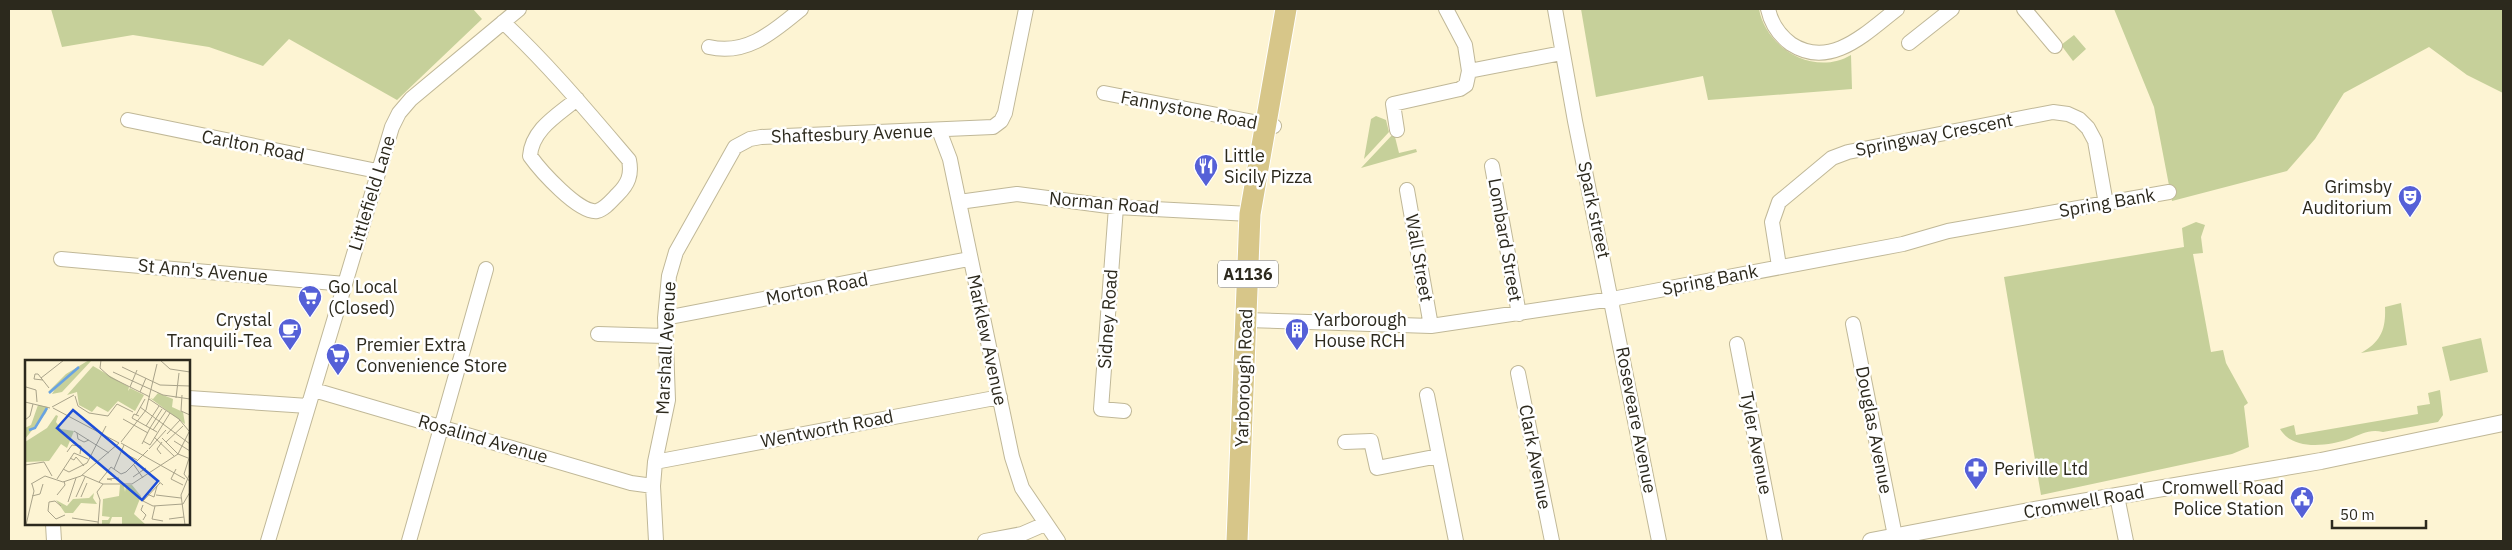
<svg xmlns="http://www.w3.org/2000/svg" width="2512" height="550" font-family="'IBM Plex Sans',sans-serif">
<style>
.green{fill:#c6d09a}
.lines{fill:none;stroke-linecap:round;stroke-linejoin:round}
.minor-casing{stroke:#c0b898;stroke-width:16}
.tertiary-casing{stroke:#c0b898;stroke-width:18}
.primary-casing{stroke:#fff;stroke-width:23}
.minor{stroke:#fff;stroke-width:14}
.tertiary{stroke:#fff;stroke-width:16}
.primary{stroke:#d7c689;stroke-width:21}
.labels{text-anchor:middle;stroke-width:5;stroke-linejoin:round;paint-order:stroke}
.shield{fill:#fff;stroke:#6b6961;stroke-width:1}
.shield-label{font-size:16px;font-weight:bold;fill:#2c291d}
.street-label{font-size:18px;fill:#2c291d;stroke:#fff}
.poi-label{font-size:18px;fill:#2c291d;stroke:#fff;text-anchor:start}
.inset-river{fill:none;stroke:#69a3e2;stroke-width:2.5}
.inset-road{fill:none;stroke:#a9a38a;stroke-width:1}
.view{fill:#1d4ed8;fill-opacity:0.15;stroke:#1d4ed8;stroke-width:2.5}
.inset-edge{fill:none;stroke:#2c291d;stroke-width:2.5}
</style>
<rect width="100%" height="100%" fill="#fdf4d3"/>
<!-- green -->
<path class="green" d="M51 9H473L482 19 397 100 289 39 263 66 209 47 133 35 62 47Z
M1581 9H1759C1766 48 1814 77 1851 55L1852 89 1708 100 1703 76 1596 97Z
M2114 9H2503V93L2467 75 2429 47 2344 93 2315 139 2287 171 2172 201 2154 107Z
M2074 35 2086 49 2073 61 2061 45Z
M1376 116 1386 120 1389 132 1364 159 1371 119Z
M1394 133 1399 153 1416 149 1417 152 1361 168Z
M2196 222 2205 225 2201 237 2203 253 2193 254 2211 352 2223 350 2226 363 2248 403 2244 406 2249 447 2232 454 2041 495 2004 277 2184 247 2182 228Z
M2401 303 2407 345 2361 353C2381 342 2386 329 2385 307Z
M2481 338 2488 372 2450 381 2442 347Z
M2440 390 2443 415 2438 422 2383 432C2369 429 2362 434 2349 439 2328 446 2293 451 2280 429L2294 425 2296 435 2418 414 2417 406 2430 404 2428 393Z"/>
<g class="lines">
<!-- minor casing -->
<g class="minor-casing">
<path id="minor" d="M1446 9 1465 45 1469 71
M1555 9 1575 121 1659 541
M1768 9C1771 23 1779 35 1791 44 1831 70 1867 32 1897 9
M2024 9 2055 46
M503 22C549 65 588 112 629 160 632 175 628 184 618 194 612 200 605 209 597 211 579 214 540 170 530 156 532 129 558 115 577 99
M1909 43 1952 9
M709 47C747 56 774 31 801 9
M1104 93 1274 126
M128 120 377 171
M939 130 950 159 1012 457 1022 488 1058 541
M1397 130 1393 104 1460 89 1466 85 1469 71 1562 53
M1492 166 1519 314
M1407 190 1431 326
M959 202 1017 194 1116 207 1250 214
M1116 207 1101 409 1124 411
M61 259 345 284
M1779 266 1772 222 1779 202 1832 158 1848 152 2053 112 2068 114 2079 119 2088 128 2095 141 2106 204
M665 318 969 259
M1246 320 1431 326 1612 299 1903 244 1948 231 2169 192
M1853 324 1895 536
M598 334 665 336
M1737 344 1775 541
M1518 373 1552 541
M314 390 631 483 653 486
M1427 395 1456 541
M189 398 308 406
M1345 442 1371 441 1377 468 1439 456
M655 462 1000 397
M2117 496 2126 541
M53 524 54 541
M268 541 392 127 399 113 411 99 519 9
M409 541 486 269
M656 541 653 486 655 462 668 400 665 318 669 276 676 252 735 147 750 139 761 137 993 127 1001 121 1005 113 1026 9
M985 541 1022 534 1045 524"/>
</g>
<!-- tertiary casing -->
<g class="tertiary-casing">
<path id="tertiary" d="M1871 541 2029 511 2321 461 2503 423"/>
</g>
<!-- primary casing -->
<g class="primary-casing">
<path id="primary" d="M1237 541 1250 214 1286 9"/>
</g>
<!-- minor -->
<use href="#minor" class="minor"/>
<!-- tertiary -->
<use href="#tertiary" class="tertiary"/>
<!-- primary -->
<use href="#primary" class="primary"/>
</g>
<!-- icons -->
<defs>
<g id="restaurant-pin" transform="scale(1.25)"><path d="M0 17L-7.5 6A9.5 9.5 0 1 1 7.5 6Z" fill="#5560d7" stroke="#fff"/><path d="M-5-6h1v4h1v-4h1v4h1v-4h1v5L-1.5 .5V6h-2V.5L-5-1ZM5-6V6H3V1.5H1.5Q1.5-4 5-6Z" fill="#fff"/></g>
<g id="theatre-pin" transform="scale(1.25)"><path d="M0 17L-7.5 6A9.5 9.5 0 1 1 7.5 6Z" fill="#5560d7" stroke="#fff"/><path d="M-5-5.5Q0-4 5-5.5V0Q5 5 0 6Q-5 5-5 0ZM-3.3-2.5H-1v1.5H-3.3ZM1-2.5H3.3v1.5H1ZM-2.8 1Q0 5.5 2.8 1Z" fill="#fff"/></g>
<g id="supermarket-pin" transform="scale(1.25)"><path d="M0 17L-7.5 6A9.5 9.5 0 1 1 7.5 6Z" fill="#5560d7" stroke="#fff"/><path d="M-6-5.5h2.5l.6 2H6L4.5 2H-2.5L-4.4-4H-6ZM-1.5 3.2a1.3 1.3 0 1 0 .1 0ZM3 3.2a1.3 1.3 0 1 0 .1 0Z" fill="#fff"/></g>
<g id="cafe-pin" transform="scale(1.25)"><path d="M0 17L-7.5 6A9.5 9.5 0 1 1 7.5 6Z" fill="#5560d7" stroke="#fff"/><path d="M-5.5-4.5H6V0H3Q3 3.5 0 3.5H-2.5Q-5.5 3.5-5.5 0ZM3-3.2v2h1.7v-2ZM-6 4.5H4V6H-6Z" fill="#fff"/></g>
<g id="building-pin" transform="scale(1.25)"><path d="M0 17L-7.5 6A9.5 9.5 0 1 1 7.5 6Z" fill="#5560d7" stroke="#fff"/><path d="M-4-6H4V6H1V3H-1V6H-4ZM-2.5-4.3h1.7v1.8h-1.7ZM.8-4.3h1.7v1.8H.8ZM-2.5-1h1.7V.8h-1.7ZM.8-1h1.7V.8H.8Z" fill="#fff"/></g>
<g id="pharmacy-pin" transform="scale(1.25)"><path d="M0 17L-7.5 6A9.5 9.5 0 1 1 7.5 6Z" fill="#5560d7" stroke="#fff"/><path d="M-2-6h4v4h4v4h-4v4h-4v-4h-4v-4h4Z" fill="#fff"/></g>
<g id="civic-pin" transform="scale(1.25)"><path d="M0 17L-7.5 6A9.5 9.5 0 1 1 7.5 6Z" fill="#5560d7" stroke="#fff"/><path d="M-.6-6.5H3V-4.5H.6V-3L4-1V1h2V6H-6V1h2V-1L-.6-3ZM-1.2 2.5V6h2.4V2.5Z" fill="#fff"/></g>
</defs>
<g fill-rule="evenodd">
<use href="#restaurant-pin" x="1206" y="166"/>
<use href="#theatre-pin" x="2410" y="197"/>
<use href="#supermarket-pin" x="310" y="297"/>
<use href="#cafe-pin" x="290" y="330"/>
<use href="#building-pin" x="1297" y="330"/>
<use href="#supermarket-pin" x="338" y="355"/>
<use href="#pharmacy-pin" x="1976" y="469"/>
<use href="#civic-pin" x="2302" y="498"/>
</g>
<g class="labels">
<!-- shield labels -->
<rect class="shield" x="1218" y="260.5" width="60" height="27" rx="4"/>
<g class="shield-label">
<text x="1248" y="280">A1136</text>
</g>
<!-- street labels -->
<g class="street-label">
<text transform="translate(1189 110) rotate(11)" y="6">Fannystone Road</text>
<text transform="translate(852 134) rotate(-2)" y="6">Shaftesbury Avenue</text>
<text transform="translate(1934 135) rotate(-11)" y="6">Springway Crescent</text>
<text transform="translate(253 146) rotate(11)" y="6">Carlton Road</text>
<text transform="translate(372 193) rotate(-73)" y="6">Littlefield Lane</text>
<text transform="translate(1104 203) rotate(5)" y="6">Norman Road</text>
<text transform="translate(2107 203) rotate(-10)" y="6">Spring Bank</text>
<text transform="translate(1594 210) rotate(78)" y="6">Spark street</text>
<text transform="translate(1505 240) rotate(80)" y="6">Lombard Street</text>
<text transform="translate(1419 258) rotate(80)" y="6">Wall Street</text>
<text transform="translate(203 271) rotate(5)" y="6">St Ann's Avenue</text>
<text transform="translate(1710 280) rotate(-11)" y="6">Spring Bank</text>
<text transform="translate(817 289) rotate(-11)" y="6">Morton Road</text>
<text transform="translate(1108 319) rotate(-86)" y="6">Sidney Road</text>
<text transform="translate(987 340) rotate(78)" y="6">Marklew Avenue</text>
<text transform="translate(666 348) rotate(-87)" y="6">Marshall Avenue</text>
<text transform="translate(1244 378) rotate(-88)" y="6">Yarborough Road</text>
<text transform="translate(1636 420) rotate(79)" y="6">Roseveare Avenue</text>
<text transform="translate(827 429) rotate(-11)" y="6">Wentworth Road</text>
<text transform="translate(1874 430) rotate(79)" y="6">Douglas Avenue</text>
<text transform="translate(483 439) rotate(16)" y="6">Rosalind Avenue</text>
<text transform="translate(1756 443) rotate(79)" y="6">Tyler Avenue</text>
<text transform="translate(1535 457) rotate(79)" y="6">Clark Avenue</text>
<text transform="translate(2084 502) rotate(-10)" y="6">Cromwell Road</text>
</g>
<!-- poi labels -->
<g class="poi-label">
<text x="1224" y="162">Little<tspan x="1224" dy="21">Sicily Pizza</tspan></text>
<text x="2392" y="193" text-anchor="end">Grimsby<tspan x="2392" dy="21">Auditorium</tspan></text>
<text x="328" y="293">Go Local<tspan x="328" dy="21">(Closed)</tspan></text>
<text x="272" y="326" text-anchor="end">Crystal<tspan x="272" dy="21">Tranquili-Tea</tspan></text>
<text x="1314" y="326">Yarborough<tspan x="1314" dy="21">House RCH</tspan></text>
<text x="356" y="351">Premier Extra<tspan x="356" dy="21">Convenience Store</tspan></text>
<text x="1994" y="475">Periville Ltd</text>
<text x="2284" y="494" text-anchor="end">Cromwell Road<tspan x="2284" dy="21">Police Station</tspan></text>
</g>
</g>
<!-- overview -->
<g transform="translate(25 360)">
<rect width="165" height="165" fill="#fdf4d3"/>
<path d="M64 0H67L37 32 27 34 30 29 23 32 41 14ZM68 6 104 27 103 31 105 28 119 35 110 51 93 41 83 52 72 46 67 52 54 45 52 32 42 35ZM133 33 148 39 147 47 158 52 160 64 125 38 128 39ZM13 45 23 47 21 53 0 79V68L6 65ZM31 55 33 56 31 62 36 69 49 71 42 88 36 84 24 101 0 102V82L22 68ZM95 125H99L100 132 101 125H107L116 136 109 154 121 165H97V157H87L84 165 77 164V160H83L85 157 77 156 78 139 94 136ZM69 133 68 138 72 144 56 143 48 153H40L31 140 42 146 48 139 64 138Z" fill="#c6d09a"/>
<path class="inset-river" d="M24 33 54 7M4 70 10 68 22 48"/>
<path class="inset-road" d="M76 0 75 8 85 17 125 37M135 0 145 9 165 12M97 7 135 25 165 26M88 12 138 35 165 39M16 18 39 0M18 20 9 19 10 14H13L24 28M1 27 11 30 12 42M105 27 112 10M115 32 121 18M157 35 156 51 165 55M50 36 53 46 64 53 83 56 92 44 108 52M151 38 154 13M124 39 154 59 164 71M0 42 25 48M27 47 49 35M115 47 165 84M28 48 94 83M111 55 120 39M114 56 109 54 107 58 132 72M98 59 123 73M0 60 5 56 8 44M121 66 134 46M125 68 137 49M128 70 141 51M49 71 84 93M52 73 53 79 59 82 64 80M142 74 155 60M129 77 149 96M137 78 153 94 163 98M118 81 125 85 145 53M149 81 165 91M96 82 121 50 132 4M141 82 158 66M96 83 160 119M117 84 125 68M124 89 141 70M42 92 47 85 56 86 55 94M97 92 112 100M136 94 132 89 137 82M165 95 159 114 165 122M45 98 49 100 51 97 59 106M0 105 19 102 27 116M109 105 118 118M38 109 44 112 62 103 81 66M89 109 99 85M151 109 146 119 158 125M124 113 138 125M57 115 78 124H107L153 94 165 70M108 117 121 108M32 119 49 93 63 99M87 120 82 119 94 118M74 122 86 107 96 114 101 112 123 90M6 124 20 116 38 122 56 116 94 83M122 134 129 137 132 126M32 135 40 125 39 121M131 135 156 138M7 136 15 134 18 124M51 137 60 117M56 137 62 123M118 141 128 146 158 144 165 132M118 141 135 123M43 142 51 118M36 146 30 141 24 142 23 151 31 159 40 155M130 146 127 159 138 161M47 158 73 162M144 159 159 157M118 160 121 155 116 150 118 145M1 165 9 131 7 124M8 165H29M73 165 75 140 72 132 78 124M160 165 156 135 165 113"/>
<path class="view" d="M48 50 133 121 117 140 32 68Z"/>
<rect width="165" height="165" class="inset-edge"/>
</g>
<!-- border -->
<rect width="2512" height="550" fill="none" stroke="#2c291d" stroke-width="20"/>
<!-- scale -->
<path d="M2332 520v8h94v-8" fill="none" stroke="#2c291d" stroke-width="2.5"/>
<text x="2340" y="520" font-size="15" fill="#2c291d" stroke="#ffffff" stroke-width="4" paint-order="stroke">50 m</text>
</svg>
